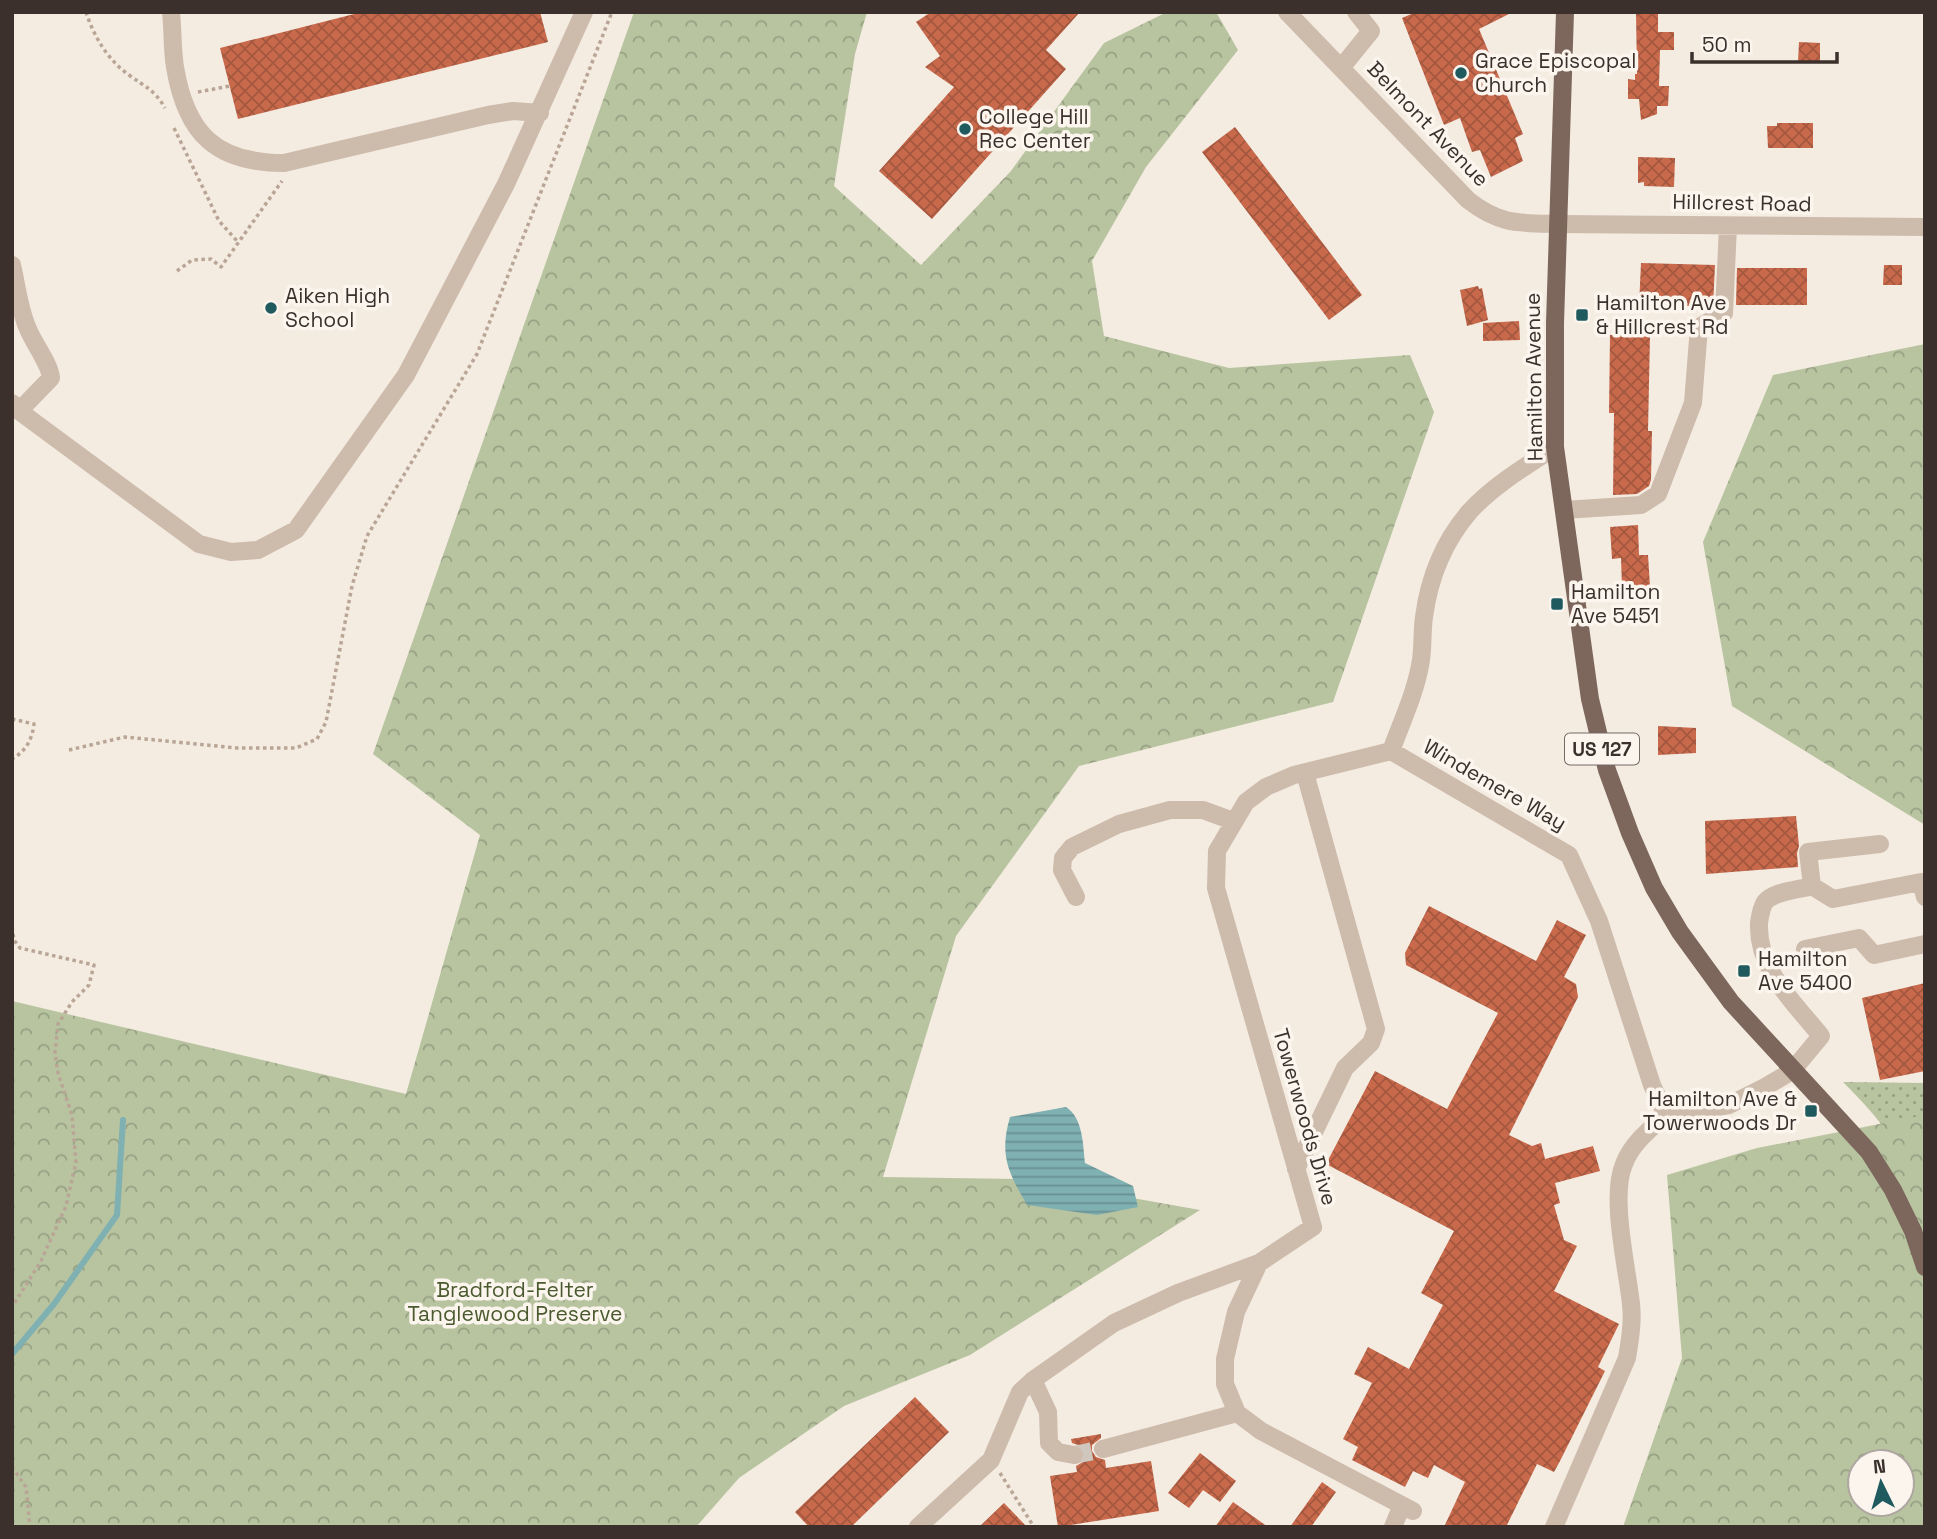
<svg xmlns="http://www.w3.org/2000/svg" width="1937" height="1539" font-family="'Space Grotesk',sans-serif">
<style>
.grass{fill:url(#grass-dots)}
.forest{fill:url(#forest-crowns);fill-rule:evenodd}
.water{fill:url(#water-rules)}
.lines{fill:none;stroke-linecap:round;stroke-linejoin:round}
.stream{stroke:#7fb0b2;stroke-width:6}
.building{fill:url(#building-cross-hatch)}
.minor-tunnel{stroke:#cfc6bd;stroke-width:18;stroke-dasharray:18 9;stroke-linecap:butt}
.path{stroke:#b9a596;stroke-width:3.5;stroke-dasharray:3.5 3.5;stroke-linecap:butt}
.minor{stroke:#cdbbac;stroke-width:18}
.major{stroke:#7d675c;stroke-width:18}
.poi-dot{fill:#1f5a5e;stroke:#fbf5ee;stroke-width:2.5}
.labels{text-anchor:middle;stroke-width:7;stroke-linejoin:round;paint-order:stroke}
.shield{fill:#fbf5ee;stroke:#756b66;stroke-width:2}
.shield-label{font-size:19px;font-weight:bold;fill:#3b302b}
.poi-label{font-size:21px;fill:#3b302b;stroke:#fbf5ee;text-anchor:start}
.street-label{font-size:21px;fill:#3b302b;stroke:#fbf5ee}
.park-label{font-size:21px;fill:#4a5a2e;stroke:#fbf5ee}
</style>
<defs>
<pattern id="grass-dots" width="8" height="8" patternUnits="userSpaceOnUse" patternTransform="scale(1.75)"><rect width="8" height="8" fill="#b8c4a0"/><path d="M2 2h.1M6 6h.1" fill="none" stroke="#97a083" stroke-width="1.8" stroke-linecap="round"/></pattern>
<pattern id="forest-crowns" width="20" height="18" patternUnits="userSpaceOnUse" patternTransform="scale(1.75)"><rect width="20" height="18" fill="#b8c4a0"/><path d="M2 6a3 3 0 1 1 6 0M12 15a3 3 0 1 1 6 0" fill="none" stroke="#97a083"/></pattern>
<pattern id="water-rules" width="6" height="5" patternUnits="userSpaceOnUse" patternTransform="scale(1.75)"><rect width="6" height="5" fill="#7fb0b2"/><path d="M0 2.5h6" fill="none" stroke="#699091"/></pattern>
<pattern id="building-cross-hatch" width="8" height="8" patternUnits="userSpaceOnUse" patternTransform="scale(1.75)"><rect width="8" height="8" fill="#c8694b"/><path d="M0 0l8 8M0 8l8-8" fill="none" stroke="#a4573f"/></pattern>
</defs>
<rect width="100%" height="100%" fill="#f4ebe1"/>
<!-- grass -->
<path class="grass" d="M1843 1082 1925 1083V1193C1900 1146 1881 1120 1843 1082Z"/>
<!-- forest -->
<path class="forest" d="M634 12H867L855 54 834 186 921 265 1011 171 1104 43 1167 12H1216L1238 50 1146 167 1092 261 1104 336 1229 368 1410 355 1434 412 1333 702 1079 766 956 936 883 1177 1026 1179 1200 1210 970 1355 844 1406 739 1478 696 1527H12V1001L406 1094 480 835 373 754Z
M1925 344V825L1732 706 1703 542 1773 375Z
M1925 1115V1527H1623L1682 1358 1667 1175 1757 1148ZM1860 1462H1902V1504H1860Z"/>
<!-- water -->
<path class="water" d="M1066 1107C1083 1118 1083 1144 1085 1163L1133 1186 1138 1207 1097 1215 1027 1205C1008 1172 999 1155 1010 1117Z"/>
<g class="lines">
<!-- stream -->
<path class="stream" d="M12 1354 54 1304 117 1215 123 1120"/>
</g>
<!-- building -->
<path class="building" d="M362 12H540L548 42 238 119 220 48Z
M931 12H1080L1046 50 1066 69 932 219 879 171 954 87 925 67 940 56 916 22Z
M1416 12H1513L1479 29 1523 134 1515 138 1523 161 1491 177 1480 150 1472 152 1460 118 1444 125 1402 18Z
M1636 12H1658V32H1674V50H1660L1659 86H1669L1668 106H1657V114L1641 120 1639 99H1628V79L1635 80V74H1637Z
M1799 42 1820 43V62H1798Z
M1777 123H1813V148H1768L1767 126H1777Z
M1235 127 1362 295 1329 320 1202 152Z
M1638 157 1675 158 1674 187 1644 186V182L1638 183Z
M1641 263 1715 265 1713 306H1639Z
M1884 265H1902V285H1883Z
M1737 268H1807V305H1736Z
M1478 286 1479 289 1482 288 1488 320 1467 326 1460 290Z
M1519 321 1520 340 1483 341V323Z
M1610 335H1650L1648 431H1652L1651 480 1649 486 1637 494 1613 495 1614 413H1609Z
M1638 525 1639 555H1648L1650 586 1622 587 1621 558 1612 559 1610 527Z
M1658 726 1696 728V753L1658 755Z
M1796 816 1799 846 1797 853 1798 867 1706 874 1705 821Z
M1429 906 1536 961 1557 920 1586 935 1564 977 1576 984 1578 997 1509 1135 1532 1146 1541 1143 1545 1159 1593 1146 1600 1171 1555 1183 1560 1203 1554 1205 1564 1240 1577 1246 1554 1291 1619 1324 1598 1367 1605 1371 1560 1461 1554 1472 1537 1464 1506 1527H1444L1465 1482 1434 1465 1428 1478 1413 1471 1405 1487 1352 1460 1358 1447 1343 1439 1372 1383 1354 1374 1368 1347 1409 1369 1443 1305 1421 1293 1454 1231 1326 1164 1375 1071 1447 1109 1498 1013 1406 965 1405 953Z
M1925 983V1071L1880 1080 1862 998Z
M915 1397 949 1432 851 1527H809L795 1512Z
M1101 1434V1438L1092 1445V1451L1096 1457 1105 1460 1106 1468 1151 1461 1159 1511 1058 1527 1050 1476 1077 1472 1076 1466 1083 1462 1084 1451 1081 1446 1072 1443 1071 1439Z
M1200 1453 1236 1481 1220 1502 1203 1490 1189 1508 1168 1493Z
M1322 1482 1336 1492 1311 1527H1290Z
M1233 1502 1268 1527H1215Z
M1004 1503 1027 1527H979Z"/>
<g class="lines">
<!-- minor-tunnel -->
<path class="minor-tunnel" d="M1074 1455 1103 1449"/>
<!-- path -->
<path class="path" d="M86 12C94 37 108 60 129 75 145 87 154 89 165 108
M198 92 230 86
M174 128 219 221 238 242
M177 271 192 260 211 259 221 267 282 181
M12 719 34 724C32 740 26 751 12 759
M69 750 125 737 237 748H296L317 739 326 722 352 586 367 536 477 354 612 12
M12 927 14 940 20 948 94 965 89 985 72 1002 58 1024 55 1053 58 1073 72 1115 76 1162 66 1206 41 1261 12 1307
M12 1467 26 1487 30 1527
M1000 1473 1034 1527"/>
<!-- minor -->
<path class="minor" d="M171 12C173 30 172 49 175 67 186 134 216 163 284 163L488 115 513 111 540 113
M1287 12 1468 200C1500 225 1519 223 1558 224L1925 227
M1341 68 1371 31 1356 12
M12 265C17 286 19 309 28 329 34 344 50 364 51 378L19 411
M12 403 19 411 199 544 231 552 258 550 296 530 406 375 506 184 584 12
M1564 510 1641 505 1658 494 1693 403 1699 327 1724 313 1728 226
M1391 751 1569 855 1599 921 1652 1085 1666 1115
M1391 751C1402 721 1416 692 1421 660 1423 646 1422 631 1424 617 1429 579 1444 541 1470 511 1494 485 1526 466 1555 447
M1812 886 1808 852 1880 844
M1076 897 1062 870 1063 858 1072 847 1119 824 1170 810H1203L1233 821
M1805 949 1859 938 1874 955 1925 944
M1666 1115 1729 1105 1765 1087 1792 1071 1821 1036C1794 1002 1757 970 1759 923 1760 916 1761 908 1765 902 1774 891 1798 890 1812 886L1833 899 1921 882 1925 897
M1296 1169 1345 1068 1371 1043 1376 1029 1305 773
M1259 1263 1236 1312 1225 1359V1384L1237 1413 1261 1431 1413 1511
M1033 1380 1048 1412 1049 1443 1058 1452 1074 1455
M1103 1449 1237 1413
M918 1527 991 1460 1020 1392 1033 1380 1114 1323 1178 1293 1259 1263 1313 1227 1216 888 1217 851 1246 802 1266 787 1294 775 1391 751
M1393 1527 1402 1505
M1554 1527 1627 1358C1630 1340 1633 1322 1631 1304 1627 1267 1610 1197 1624 1164 1632 1143 1650 1129 1666 1115"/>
<!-- major -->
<path class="major" d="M1565 12 1555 323V447L1590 699 1607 770 1630 833 1654 888 1680 932 1731 1002 1869 1152 1893 1190 1913 1231 1925 1267"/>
</g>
<!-- markers -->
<g class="poi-dot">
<circle cx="1461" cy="73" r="7"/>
<circle cx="965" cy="129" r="7"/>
<circle cx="271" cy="308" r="7"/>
<rect x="1575" y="308" width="14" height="14" rx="3.5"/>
<rect x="1550" y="597" width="14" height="14" rx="3.5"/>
<rect x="1737" y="964" width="14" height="14" rx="3.5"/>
<rect x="1804" y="1104" width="14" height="14" rx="3.5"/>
</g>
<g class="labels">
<!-- shield labels -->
<rect class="shield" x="1565" y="733.5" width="74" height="31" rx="5"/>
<g class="shield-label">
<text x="1602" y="756">US 127</text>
</g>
<!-- poi labels -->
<g class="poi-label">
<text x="1475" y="68">Grace Episcopal<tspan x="1475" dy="24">Church</tspan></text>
<text x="979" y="124">College Hill<tspan x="979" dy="24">Rec Center</tspan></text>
<text x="285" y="303">Aiken High<tspan x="285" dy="24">School</tspan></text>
<text x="1596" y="310">Hamilton Ave<tspan x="1596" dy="24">&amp; Hillcrest Rd</tspan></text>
<text x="1571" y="599">Hamilton<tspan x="1571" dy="24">Ave 5451</tspan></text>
<text x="1758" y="966">Hamilton<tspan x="1758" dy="24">Ave 5400</tspan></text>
<text x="1797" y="1106" text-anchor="end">Hamilton Ave &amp;<tspan x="1797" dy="24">Towerwoods Dr</tspan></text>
</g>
<!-- street labels -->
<g class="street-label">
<text transform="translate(1428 124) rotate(46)" y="7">Belmont Avenue</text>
<text transform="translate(1742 203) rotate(1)" y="7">Hillcrest Road</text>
<text transform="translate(1534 377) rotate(-91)" y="7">Hamilton Avenue</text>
<text transform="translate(1495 785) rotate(30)" y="7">Windemere Way</text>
<text transform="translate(1305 1117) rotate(74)" y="7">Towerwoods Drive</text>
</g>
<!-- park labels -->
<g class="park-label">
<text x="515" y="1297">Bradford-Felter<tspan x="515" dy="24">Tanglewood Preserve</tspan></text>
</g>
</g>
<!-- border -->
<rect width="1937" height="1539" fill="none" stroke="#3b302b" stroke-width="28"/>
<!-- north arrow -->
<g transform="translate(1881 1483) rotate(355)"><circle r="33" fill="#fbf5ee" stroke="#aea6a0" stroke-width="2"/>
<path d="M0-5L12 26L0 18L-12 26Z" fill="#1f5a5e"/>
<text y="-10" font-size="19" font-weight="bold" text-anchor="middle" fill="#3b302b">N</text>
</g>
<!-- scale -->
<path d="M1692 52v10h145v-10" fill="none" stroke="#3b302b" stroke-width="3.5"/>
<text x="1702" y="52" font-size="21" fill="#3b302b" stroke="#fbf5ee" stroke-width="5" paint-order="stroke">50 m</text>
</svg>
